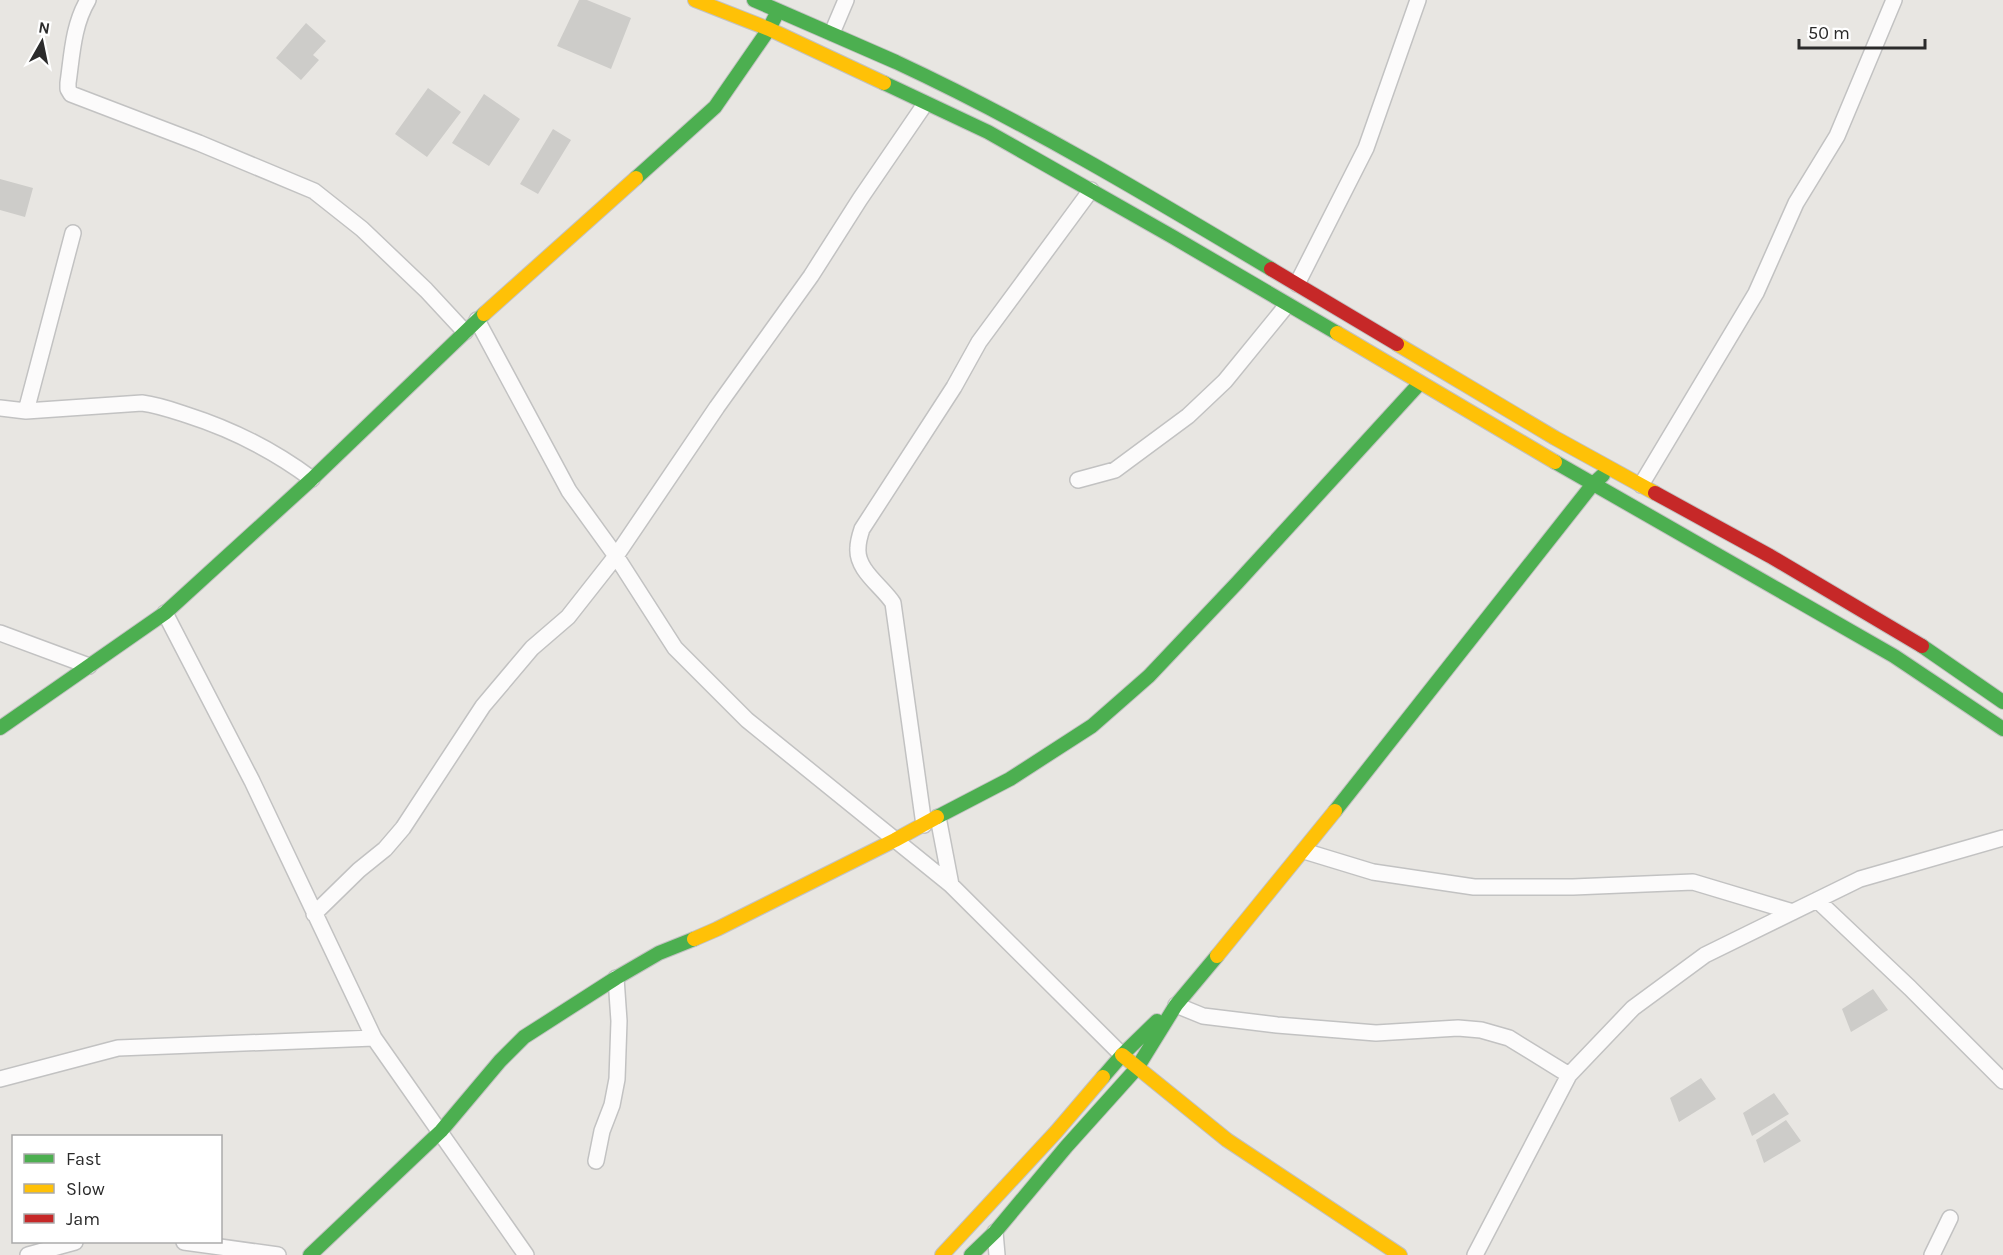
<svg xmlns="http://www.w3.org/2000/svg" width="2003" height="1255" font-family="Karla,sans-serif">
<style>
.building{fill:#cdccc9}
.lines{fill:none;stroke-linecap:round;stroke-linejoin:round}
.street-casing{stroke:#c2c2c2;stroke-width:18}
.fast-casing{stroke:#c2c2c2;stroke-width:16}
.slow-casing{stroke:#c2c2c2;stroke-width:16}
.jam-casing{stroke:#c2c2c2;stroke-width:16}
.street{stroke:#fcfbfb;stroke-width:15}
.fast{stroke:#4caf50;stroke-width:14}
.slow{stroke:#ffc107;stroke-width:14}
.jam{stroke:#c62828;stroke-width:14}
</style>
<rect width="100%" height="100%" fill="#e8e6e2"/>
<!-- building -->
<path class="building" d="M579 0H587L631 18 611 69 557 46Z
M306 23 326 41 313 55 319 60 301 80 276 58Z
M428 88 461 112 427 157 395 134Z
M484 94 520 119 489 166 452 143Z
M553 129 571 140 538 194 520 184Z
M0 179 33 188 25 217 0 210Z
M1873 989 1888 1010 1851 1032 1842 1009Z
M1701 1078 1716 1099 1679 1122 1670 1098Z
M1774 1093 1789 1114 1752 1136 1743 1113Z
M1786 1120 1801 1141 1764 1163 1756 1140Z"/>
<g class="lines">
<!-- street casing -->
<g class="street-casing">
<path id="street" d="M88 0C73 25 72 55 68 83V89L71 94 199 143 314 191 362 229 426 290 465 332
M832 33 846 0
M1297 284 1366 148 1418 0
M477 320 569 491 616 556 675 648 747 720 951 885 1122 1055
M0 408 26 411 142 403C158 405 172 410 187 415 234 430 273 450 312 479
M26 411 73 233
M1078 480 1115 470 1188 416 1225 381 1287 305
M1641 485 1756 293 1796 203 1837 136 1894 0
M165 613 252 781 374 1038 526 1255
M0 633 89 666
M938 817 951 885
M924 825 893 603C882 586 856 570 858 548 858 541 860 535 862 529L954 387 979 342 1091 190
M1304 851 1373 872 1474 887H1573L1693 882 1793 912
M1817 900 1910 988 2003 1081
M314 914 359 870 385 849 403 828 483 706 532 648 568 617 616 556 717 407 811 276 860 199 925 104
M1176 1005 1203 1016 1277 1025 1376 1033 1458 1028 1481 1030 1509 1038 1569 1075
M0 1079 118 1048 374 1038
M596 1161 602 1131 612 1105 617 1079 619 1021 616 978
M995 1232 997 1255
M184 1242 278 1255
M28 1255 75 1242
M1475 1255 1569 1075 1633 1008 1705 955 1860 879 2003 838
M1932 1255 1950 1218"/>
</g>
<!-- fast casing -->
<g class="fast-casing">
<path id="fast" d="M754 0C801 21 849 41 896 62 1025 122 1149 196 1271 269
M884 83 988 132 1173 237 1337 333
M636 178 715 107 769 29 775 17
M1555 462 1894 656 2003 729
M1922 646 2003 702
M0 728 165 613 312 479 484 314
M1335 811 1593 484 1603 475
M937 817 1010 779 1092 726 1149 676 1237 583 1420 383
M1103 1077 1122 1055 1157 1021
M310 1255 441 1131 500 1061 524 1037 616 978 659 953 694 939
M971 1255 995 1232 1066 1147 1137 1068 1176 1005 1217 956"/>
</g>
<!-- slow casing -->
<g class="slow-casing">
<path id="slow" d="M695 0 769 29 884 83
M484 314 636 178
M1337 333 1555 462
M1397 344 1555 438 1655 493
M694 939 717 929 895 840 937 817
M1217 956 1335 811
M1122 1055 1227 1140 1400 1255
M942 1255 1056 1132 1103 1077"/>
</g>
<!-- jam casing -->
<g class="jam-casing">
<path id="jam" d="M1271 269 1397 344
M1655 493 1770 556 1922 646"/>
</g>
<!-- street -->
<use href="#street" class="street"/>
<!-- fast -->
<use href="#fast" class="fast"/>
<!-- slow -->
<use href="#slow" class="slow"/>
<!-- jam -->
<use href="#jam" class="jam"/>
</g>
<!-- legend -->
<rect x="12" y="1135" width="210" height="108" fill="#ffffff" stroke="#aaaaaa" stroke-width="1.5"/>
<rect x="24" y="1154" width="30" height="9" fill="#4caf50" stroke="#aaaaaa" stroke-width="1.5"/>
<text x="66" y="1165" font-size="18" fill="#2b2b2b">Fast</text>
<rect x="24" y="1184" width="30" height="9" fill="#ffc107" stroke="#aaaaaa" stroke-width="1.5"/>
<text x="66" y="1195" font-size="18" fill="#2b2b2b">Slow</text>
<rect x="24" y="1214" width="30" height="9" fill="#c62828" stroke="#aaaaaa" stroke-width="1.5"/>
<text x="66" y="1225" font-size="18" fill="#2b2b2b">Jam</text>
<!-- north arrow -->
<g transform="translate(42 42) rotate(9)" stroke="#ffffff" stroke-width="4.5" paint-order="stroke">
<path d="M0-4.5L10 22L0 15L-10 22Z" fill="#2b2b2b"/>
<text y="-9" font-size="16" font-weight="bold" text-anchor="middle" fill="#2b2b2b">N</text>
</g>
<!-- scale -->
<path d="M1799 39v9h126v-9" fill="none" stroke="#2b2b2b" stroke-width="3"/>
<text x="1808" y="39" font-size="18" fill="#2b2b2b" stroke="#ffffff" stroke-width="4.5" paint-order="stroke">50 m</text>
</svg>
